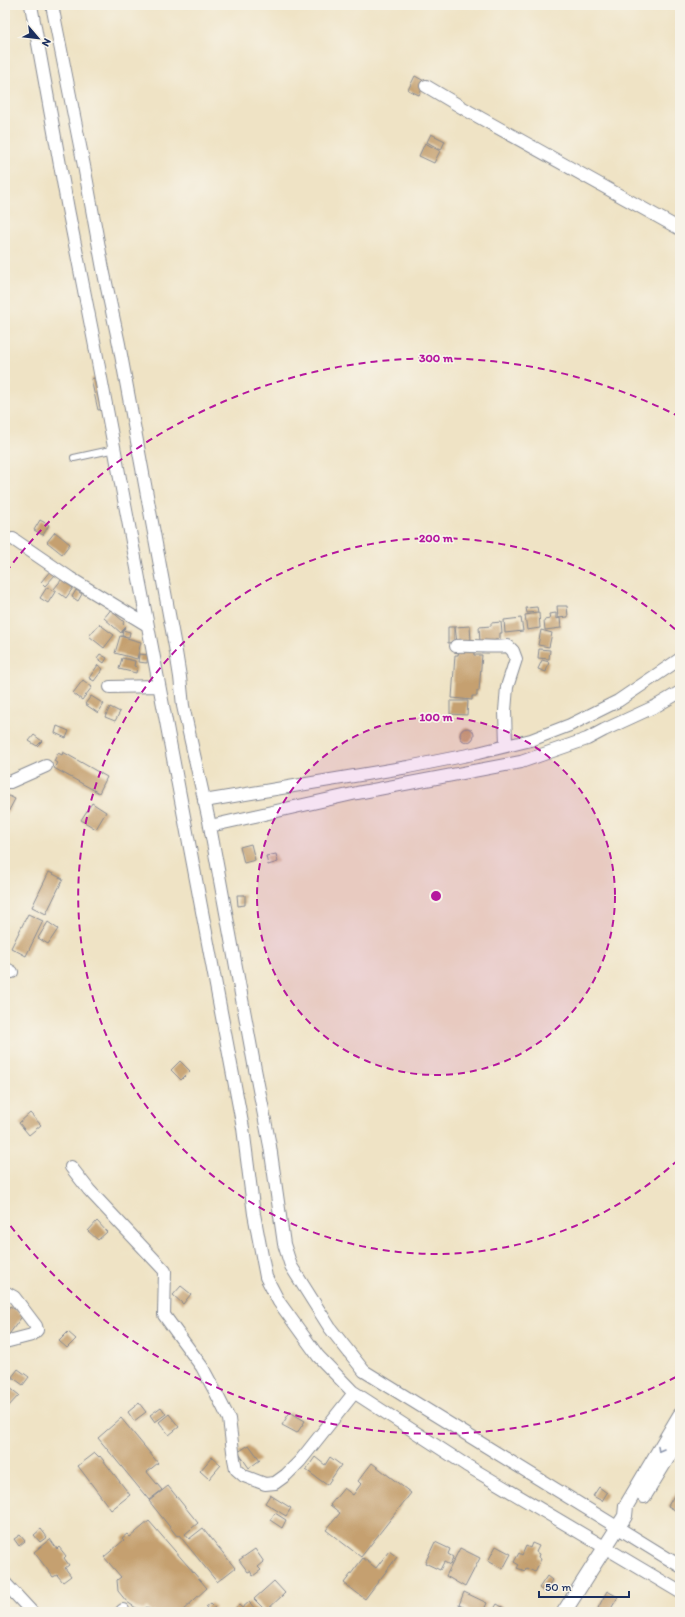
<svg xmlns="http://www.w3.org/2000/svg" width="685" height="1617" font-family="Itim,sans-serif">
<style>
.building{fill:#c5a06f}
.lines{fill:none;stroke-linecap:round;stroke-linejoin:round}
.service-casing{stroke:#858992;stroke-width:8}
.minor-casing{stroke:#858992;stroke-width:14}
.tertiary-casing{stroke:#858992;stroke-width:16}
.service{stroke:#fff;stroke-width:6}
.minor{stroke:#fff;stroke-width:12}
.tertiary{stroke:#fff;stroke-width:14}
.oneway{stroke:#8d97ae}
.ring{fill:none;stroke:#b5179e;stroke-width:2;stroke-dasharray:7 5}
.centre{fill:#b5179e;stroke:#f7f3e8;stroke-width:2}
.ring-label{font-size:12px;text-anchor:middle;font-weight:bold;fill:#b5179e;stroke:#f7f3e8;stroke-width:3.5;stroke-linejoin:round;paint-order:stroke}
</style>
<rect width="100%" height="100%" fill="#f7f3e8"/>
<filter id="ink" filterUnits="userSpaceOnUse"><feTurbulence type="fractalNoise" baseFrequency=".025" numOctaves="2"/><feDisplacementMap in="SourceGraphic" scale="8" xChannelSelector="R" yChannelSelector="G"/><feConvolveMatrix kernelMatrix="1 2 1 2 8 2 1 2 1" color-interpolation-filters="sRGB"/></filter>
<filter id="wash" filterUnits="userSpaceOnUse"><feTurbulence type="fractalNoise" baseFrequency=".012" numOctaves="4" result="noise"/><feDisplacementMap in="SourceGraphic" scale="16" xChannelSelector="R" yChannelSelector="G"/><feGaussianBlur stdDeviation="0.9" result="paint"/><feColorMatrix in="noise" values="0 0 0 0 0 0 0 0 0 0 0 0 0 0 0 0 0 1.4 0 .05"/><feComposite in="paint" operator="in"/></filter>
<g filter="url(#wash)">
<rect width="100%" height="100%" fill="#efe3c5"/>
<g id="blocks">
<!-- building -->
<path class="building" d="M415 76 426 82 419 95 408 90Z
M431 134 445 141 441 150 427 142Z
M425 143 440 151 434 163 419 156Z
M99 377 106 409 98 410 91 379Z
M40 520 49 525 43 535 34 530Z
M55 532 70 544 62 554 47 542Z
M51 570 56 574 45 586 41 582Z
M62 579 73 588 66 598 54 589Z
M47 587 55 592 48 603 40 598Z
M76 590 82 594 78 601 72 597Z
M557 606H567L568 617 558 618Z
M113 607 118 611 115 614 124 622 123 624 126 627 123 630 130 632 129 637 122 636 123 630 121 633 104 618Z
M537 607 538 612 527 613 526 608Z
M539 613 540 628 527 630 525 615Z
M556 613V619L560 618 561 628 545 630 544 620 550 619 549 614Z
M521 618 523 631 505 633 504 620Z
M501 622 502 633H500V640H495V644L480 642 479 627 491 626V623Z
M99 624 114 635 104 648 89 636Z
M470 626 471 641 457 643 455 627Z
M448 627H454V642L448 643Z
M541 630 552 633 549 647 538 645Z
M120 636 141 642 137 659 115 653Z
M539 649 550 650 549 659 538 658Z
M459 650 474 651V655H482L479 691H477V696H472V700L452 698 455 655H458Z
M100 654 107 658 104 663 97 658Z
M139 654 148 655 147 663 138 662Z
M122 658 135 661 134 666 137 667 136 673 119 669Z
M542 660 549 662 546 672 538 669Z
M98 665 103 669 94 681 89 678Z
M83 680 92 687 82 700 73 693Z
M91 696 104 704 98 713 85 704Z
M450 701H468L467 715 450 714Z
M110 707 120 712 115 721 105 717Z
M57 726 69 731 66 738 55 733Z
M460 735a7 7 0 1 1 14 0a7 7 0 1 1-14 0Z
M34 735 42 741 37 746 29 741Z
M63 752 107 777 99 793 54 768 57 763 54 761 58 753 62 755Z
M5 794 15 799 5 818Z
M92 803 106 812 96 829 81 820Z
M251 844 255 860 244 863 240 847Z
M276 854 278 862 268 865 266 856Z
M49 872 63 879 46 914 32 907Z
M237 895H245V905L238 906Z
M28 914 43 921 26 956 11 948Z
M48 922 58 929 48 944 38 938Z
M180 1061 190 1071 181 1080 171 1070Z
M30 1113 41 1125 29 1135 19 1123Z
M97 1221 107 1232 98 1240 88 1231Z
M181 1286 191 1294 183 1304 173 1295Z
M10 1306 23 1315 5 1340V1313Z
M68 1332 76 1339 67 1348 59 1341Z
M18 1369 29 1377 23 1385 12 1377Z
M5 1384 19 1395 7 1408 5 1406Z
M139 1403 146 1412 134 1421 128 1412Z
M161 1407 166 1414 155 1422 150 1415Z
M290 1412 305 1421 297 1433 282 1425Z
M169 1414 179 1427 169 1435 159 1422Z
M121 1418 158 1463 147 1472 162 1490 149 1500 98 1438Z
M249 1445 260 1460 249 1468 238 1452Z
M95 1453 99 1457 100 1456 130 1495 111 1510 78 1466Z
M212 1457 221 1465 209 1479 200 1471Z
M315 1457 325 1465 330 1457 341 1465 327 1485 306 1470Z
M372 1463 411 1493 361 1557 326 1530 340 1513 330 1505 344 1488 353 1495 361 1484 358 1481Z
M680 1485V1513L668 1506Z
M168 1486 198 1523 185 1534 189 1539 203 1528 235 1568 217 1582 179 1535 177 1536 149 1501Z
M599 1487 607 1493 602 1501 593 1496Z
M270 1495 291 1508 286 1516 265 1503Z
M275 1513 286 1520 282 1528 270 1520Z
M149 1521 207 1588 181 1612H151L147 1607 143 1610 136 1608 127 1602 118 1591 117 1580 121 1577 104 1557 124 1540 122 1538 127 1534 130 1537Z
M41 1529 47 1537 40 1542 34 1535Z
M20 1535 25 1541 19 1546 14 1539Z
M50 1539 57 1549 59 1547 66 1556 64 1558 69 1565 65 1568 71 1576 63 1582 57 1575 53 1577 34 1552Z
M435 1542 450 1549 448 1554 453 1557 450 1565 444 1562 440 1570 425 1563Z
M532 1543 539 1546 536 1552 539 1554 538 1557 541 1559 535 1572 526 1568 525 1571 517 1568 519 1565 514 1562 519 1553 522 1555 526 1546 530 1548Z
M496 1546 511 1554 503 1569 488 1561Z
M460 1548 480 1558 465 1587 446 1576Z
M255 1549 264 1562 258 1567 261 1570 253 1576 250 1571 248 1572 239 1560Z
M389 1551 397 1557 365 1599 344 1583 363 1558 376 1568Z
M547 1576 552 1580 544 1592 539 1588Z
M274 1581 285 1593 266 1611 254 1599Z
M607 1591 618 1597 609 1612H605L598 1608Z
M464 1592 487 1603 483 1612H474L459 1605Z
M249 1602 258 1612H235L233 1610 239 1605 242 1608Z
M211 1603 215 1607 209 1612 206 1607Z
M497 1604 511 1612H492Z"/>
</g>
</g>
<g filter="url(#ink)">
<use href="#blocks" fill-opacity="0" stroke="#858992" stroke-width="1"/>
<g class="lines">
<!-- service casing -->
<g class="service-casing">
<path id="service" d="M74 458 115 449"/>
</g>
<!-- minor casing -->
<g class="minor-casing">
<path id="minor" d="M31 5 68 209 94 341 243 1128 254 1214 266 1277 279 1302 318 1356 352 1391 466 1465 680 1592
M52 5 85 171 103 269 119 344 176 652 180 677 183 706 209 821 254 1064 270 1146 284 1244 291 1266 330 1328 364 1371 680 1566
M426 86 468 111 680 229
M13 539 70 578 147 625
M456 646C474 645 490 648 508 646L513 651 516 659 507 687 505 711 506 745
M110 687 159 686
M5 782H10L46 766
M204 801 408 767 478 753 531 740 570 725 618 701 680 659
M210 826 357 793 521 762 587 739 604 730 656 706 680 692
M5 968 12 972
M71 1167 89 1190 165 1271 164 1315 202 1367 217 1395 229 1419 234 1459 236 1469 244 1476 265 1484 275 1483 286 1475 300 1461 354 1393
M5 1292 14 1297 36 1326 37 1330 32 1335 5 1342
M5 1583 32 1612
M121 1612 123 1610"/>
</g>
<!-- tertiary casing -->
<g class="tertiary-casing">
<path id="tertiary" d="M644 1496 680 1437
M564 1612 625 1516 626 1506 680 1415"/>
</g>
<!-- service -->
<use href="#service" class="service"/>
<!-- minor -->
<use href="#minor" class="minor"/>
<!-- tertiary -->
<use href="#tertiary" class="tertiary"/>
</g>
<!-- one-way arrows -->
<defs><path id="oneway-chevron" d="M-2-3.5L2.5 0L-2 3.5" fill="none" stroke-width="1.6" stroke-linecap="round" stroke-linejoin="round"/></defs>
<use class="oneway" href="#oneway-chevron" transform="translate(660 1449) rotate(120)"/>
</g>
<!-- distance rings -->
<circle cx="436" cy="896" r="179" fill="#b5179e" fill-opacity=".12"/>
<g class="ring">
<circle cx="436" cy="896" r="179"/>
<path d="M678 1160A358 358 0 1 1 678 632"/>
<path d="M676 1377A538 538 0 0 1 6 1220M6 572A538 538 0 0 1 676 415"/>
</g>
<circle cx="436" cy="896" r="6" class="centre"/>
<g class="ring-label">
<text x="436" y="362">300 m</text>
<text x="436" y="542">200 m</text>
<text x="436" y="721">100 m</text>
</g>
<!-- margin -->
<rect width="685" height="1617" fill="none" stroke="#f7f3e8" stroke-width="20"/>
<!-- north arrow -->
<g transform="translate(38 38) rotate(118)" stroke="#f7f3e8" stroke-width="3" paint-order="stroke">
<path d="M0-3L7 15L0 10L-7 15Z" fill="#1b2f5e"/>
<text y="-6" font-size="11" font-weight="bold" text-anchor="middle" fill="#1b2f5e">N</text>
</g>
<!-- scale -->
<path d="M539 1591v6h90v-6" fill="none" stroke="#1b2f5e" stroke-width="2"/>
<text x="545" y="1591" font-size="12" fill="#1b2f5e" stroke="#f7f3e8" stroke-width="3" paint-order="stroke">50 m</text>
</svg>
